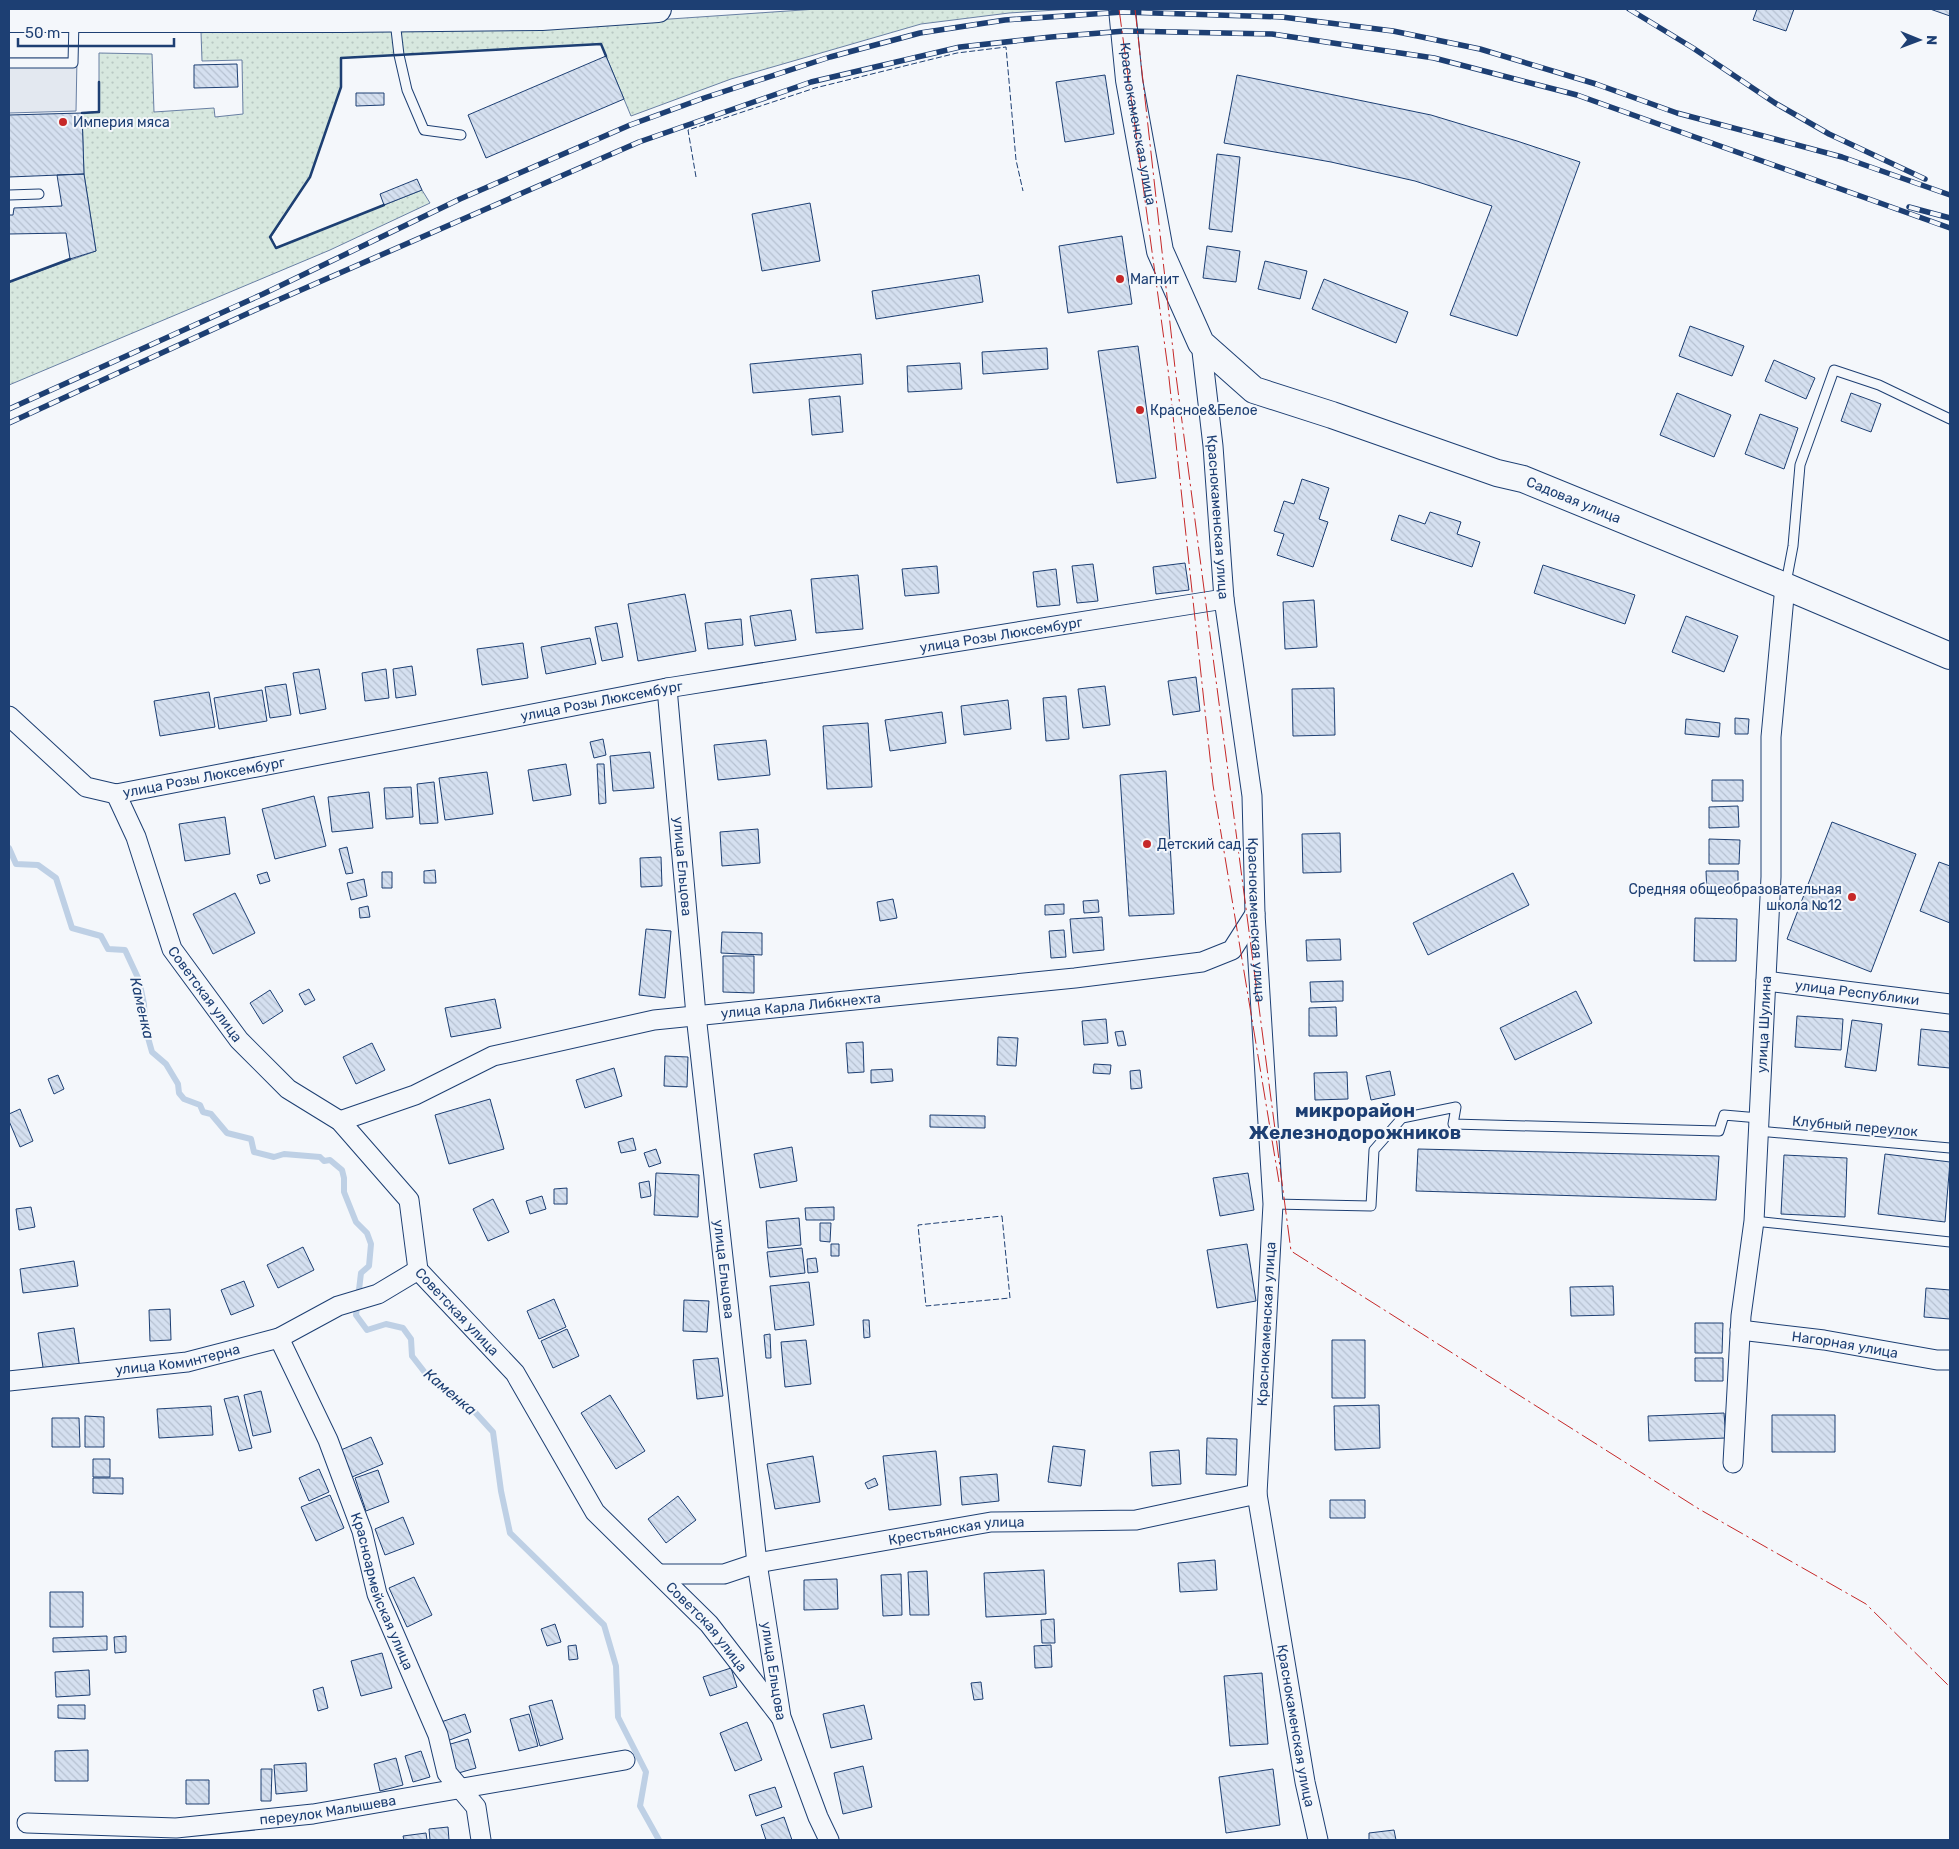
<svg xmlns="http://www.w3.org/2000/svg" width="1959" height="1849" font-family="Rubik,sans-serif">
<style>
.green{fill:url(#green-dots);stroke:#687fa3}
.parking{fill:#e3e8f0;stroke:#687fa3}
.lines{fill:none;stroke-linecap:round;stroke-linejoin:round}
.stream{stroke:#bed0e5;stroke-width:6}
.building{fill:url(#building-back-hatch);stroke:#1d3f73}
.lane-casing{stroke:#1d3f73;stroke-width:11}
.street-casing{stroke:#1d3f73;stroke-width:21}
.secondary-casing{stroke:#1d3f73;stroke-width:28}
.lane{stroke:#f4f7fb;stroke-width:9}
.street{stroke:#f4f7fb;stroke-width:19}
.secondary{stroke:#f4f7fb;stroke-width:26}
.rail-casing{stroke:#1d3f73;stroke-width:5.5}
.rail{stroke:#f4f7fb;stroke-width:4;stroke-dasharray:11;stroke-linecap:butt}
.fence{stroke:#1d3f73;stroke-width:1;stroke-dasharray:6 2.5;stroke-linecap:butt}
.wall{stroke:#1d3f73;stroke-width:2.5}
.power{stroke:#c62828;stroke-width:1;stroke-dasharray:18 4 2.5 4;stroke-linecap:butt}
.poi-dot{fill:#c62828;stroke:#f4f7fb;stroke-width:2}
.labels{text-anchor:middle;stroke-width:4;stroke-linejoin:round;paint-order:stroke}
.poi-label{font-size:14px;fill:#1d3f73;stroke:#f4f7fb;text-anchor:start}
.street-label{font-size:14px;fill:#1d3f73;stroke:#f4f7fb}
.water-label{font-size:15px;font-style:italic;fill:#1d3f73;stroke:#f4f7fb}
.district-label{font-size:19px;font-weight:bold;fill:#1d3f73;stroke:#f4f7fb}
</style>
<defs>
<pattern id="green-dots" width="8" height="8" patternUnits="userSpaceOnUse" patternTransform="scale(1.25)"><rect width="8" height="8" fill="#d7e8df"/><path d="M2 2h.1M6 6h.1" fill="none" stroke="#b8c8c3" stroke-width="1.8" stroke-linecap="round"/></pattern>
<pattern id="building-back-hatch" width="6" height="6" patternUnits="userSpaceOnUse" patternTransform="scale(1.25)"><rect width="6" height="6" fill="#d5e0f0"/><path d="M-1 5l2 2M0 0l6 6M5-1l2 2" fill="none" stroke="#b6c1d1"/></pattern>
</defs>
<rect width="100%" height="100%" fill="#f4f7fb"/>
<!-- green -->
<path class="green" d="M817 9H1072L1009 13 921 24 731 79 631 116 601 44 341 58V87L310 177 271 237 276 248 422 190 430 203 330 250 9 385V282L96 251 84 174 82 113 99 111V53L152 54 154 112 214 108 215 117 243 114 242 60 202 61 201 32 582 25Z"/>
<!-- parking -->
<path class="parking" d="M9 58H77L76 111 9 113Z"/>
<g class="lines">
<!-- stream -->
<path class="stream" d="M9 848 16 864 38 865 56 878 72 928 101 936 108 949 125 950 139 980 144 1004 145 1027 152 1052 166 1064 178 1084 179 1093 184 1099 200 1105 203 1112 211 1114 227 1133 251 1139 254 1152 274 1157 284 1154 320 1157 324 1161 330 1160 342 1170 344 1178V1192L356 1222 367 1233 371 1244 369 1266 361 1273 356 1315 367 1330 386 1324 403 1328 411 1339 412 1356 426 1374 473 1410 493 1432 501 1491 510 1533 604 1625 616 1666 618 1717 646 1772 640 1806 659 1840"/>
</g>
<!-- building -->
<path class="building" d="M1757 9H1794L1786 31 1753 20Z
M1930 9H1950V16Z
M606 56 624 99 486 158 468 115Z
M237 64 238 87 194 88V65Z
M1105 75 1114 134 1065 142 1056 82Z
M1237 75 1431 115 1517 141 1580 162 1517 336 1450 315 1492 206 1415 181 1331 162 1224 143Z
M356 93H384V105L356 106Z
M82 113 84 174 9 177V115Z
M1217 154 1240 157 1232 232 1209 229Z
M84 174 96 251 70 259 66 233 9 234V215H13L14 208 62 206 57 175Z
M417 179 422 190 384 205 380 194Z
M810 203 820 261 762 271 752 214Z
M1122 236 1132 304 1068 313 1059 246Z
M1207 246 1240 251 1236 282 1203 278Z
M1265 261 1307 271 1300 299 1258 289Z
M979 275 983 302 876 319 872 291Z
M1324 279 1408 312 1396 343 1312 309Z
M1690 326 1744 346 1732 376 1679 356Z
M1138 346 1156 478 1117 483 1098 351Z
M1047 348 1048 369 983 374 982 352Z
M861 354 863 384 753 393 750 364Z
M1774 360 1815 378 1806 399 1765 381Z
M960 363 962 389 908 392 907 366Z
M1677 393 1731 415 1714 457 1660 435Z
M1851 393 1881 404 1871 432 1841 421Z
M840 396 843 432 812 435 809 399Z
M1760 414 1798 428 1784 469 1745 454Z
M1302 479 1329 488 1319 519 1328 522 1313 567 1277 555 1284 534 1274 531 1284 501 1294 504Z
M1430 512 1461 522 1457 534 1480 542 1472 567 1391 540 1399 515 1425 524Z
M1185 563 1189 590 1156 594 1153 567Z
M1093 564 1098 601 1077 603 1072 566Z
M1543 565 1635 595 1625 624 1534 593Z
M937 566 939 593 905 596 902 569Z
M1056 569 1060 605 1037 607 1033 572Z
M858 575 863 629 816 633 811 579Z
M685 594 696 651 638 661 628 604Z
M1314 600 1317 647 1285 649 1283 602Z
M791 610 796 640 755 646 750 616Z
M1686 616 1738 636 1724 672 1672 652Z
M741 619 743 645 708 649 705 623Z
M617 623 623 657 602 661 595 627Z
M590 638 596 664 546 674 541 647Z
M523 643 528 678 482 685 477 649Z
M412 666 416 695 396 698 393 669Z
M319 669 326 709 300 714 293 673Z
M386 669 389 698 365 701 362 673Z
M1196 677 1200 711 1173 715 1168 681Z
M286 684 291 715 270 718 265 687Z
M1105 686 1110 725 1083 728 1078 689Z
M1334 688 1335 735 1293 736 1292 689Z
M262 690 267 721 219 729 214 698Z
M209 692 215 727 160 736 154 701Z
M1066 696 1069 739 1046 741 1043 698Z
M1008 700 1011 729 964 735 961 706Z
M942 712 946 743 890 751 885 720Z
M1735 718 1749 719 1748 734H1735Z
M1686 719 1720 723 1719 737 1685 734Z
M868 723 872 787 827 789 823 726Z
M603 739 606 755 594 758 590 742Z
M766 740 770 775 718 780 714 745Z
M650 752 654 788 613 791 610 756Z
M566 764 571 795 533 801 528 770Z
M597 764H604L606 803 599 804Z
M1166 771 1174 914 1129 916 1120 775Z
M487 772 493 814 445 820 439 778Z
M1712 780H1743V801H1712Z
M434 782 438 823 420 824 417 784Z
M411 787 413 817 386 819 384 788Z
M369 792 373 828 332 832 328 797Z
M314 796 326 846 275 859 262 809Z
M1738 806 1739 827 1709 828V807Z
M225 817 230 854 185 861 179 824Z
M1832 822 1916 854 1871 972 1787 939Z
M758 829 760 863 722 866 720 832Z
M1340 833 1341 872 1303 873 1302 834Z
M1709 839 1740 840 1739 864H1709Z
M347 847 353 873 346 874 339 849Z
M661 857 662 886 641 887 640 858Z
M1939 862 1950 866V923L1920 911Z
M435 870 436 883H424V871Z
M1706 871H1738V894H1707Z
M267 872 270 881 260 884 257 875Z
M382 872H392V888H382Z
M1513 873 1529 905 1428 955 1413 923Z
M364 879 367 896 351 900 347 883Z
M235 893 255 933 213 954 193 914Z
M893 899 897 918 880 921 877 902Z
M1098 900 1099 912 1084 913 1083 901Z
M1064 904V914L1045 915V905Z
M368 906 370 917 360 918 359 908Z
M1102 917 1104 950 1073 953 1070 919Z
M1695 918 1737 919 1736 961H1694Z
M646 929 671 931 665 998 639 995Z
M1064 930 1066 957 1051 958 1049 931Z
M722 932 762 933V955L721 953Z
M1340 939 1341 960 1307 961 1306 940Z
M723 956H754V993L723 992Z
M1343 981V1001L1311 1002 1310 982Z
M309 989 315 1000 305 1005 299 994Z
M270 990 283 1011 263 1024 250 1003Z
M1576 991 1592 1023 1515 1060 1500 1028Z
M495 999 501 1028 451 1037 445 1008Z
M1336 1007 1337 1036H1309V1008Z
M1797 1016 1843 1019 1841 1050 1795 1047Z
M1106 1019 1108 1043 1084 1045 1082 1021Z
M1852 1020 1882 1024 1876 1071 1845 1067Z
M1921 1029 1950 1032V1068L1918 1065Z
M1123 1031 1126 1045 1118 1046 1115 1032Z
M998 1037 1018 1038 1016 1066 997 1065Z
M863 1042 864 1072 848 1073 846 1043Z
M372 1043 385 1070 356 1084 343 1057Z
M665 1056 688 1057 687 1087 664 1086Z
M1094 1064 1111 1065 1110 1074 1093 1073Z
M614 1068 622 1096 585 1108 576 1080Z
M892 1069 893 1081 871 1083V1070Z
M1140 1070 1142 1088 1131 1089 1130 1071Z
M1390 1071 1395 1095 1371 1100 1366 1076Z
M1347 1072 1348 1099 1315 1100 1314 1073Z
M58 1075 64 1089 54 1094 48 1079Z
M490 1099 504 1149 449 1164 435 1115Z
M20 1109 33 1141 20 1147 9 1121V1114Z
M930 1115 985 1116V1128L930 1127Z
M633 1138 636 1150 621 1153 618 1142Z
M792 1147 797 1181 760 1188 754 1154Z
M656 1149 661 1163 649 1167 644 1153Z
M1418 1149 1719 1156 1716 1200 1416 1191Z
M1885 1154 1950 1162 1945 1222 1878 1214Z
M1784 1155 1847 1158 1845 1217 1781 1214Z
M656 1173 699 1175 698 1217 654 1215Z
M1248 1173 1254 1210 1220 1216 1213 1178Z
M649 1181 651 1196 641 1198 639 1183Z
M567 1188V1204H554V1189Z
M542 1196 546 1209 530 1214 526 1201Z
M493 1199 509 1232 488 1241 473 1209Z
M31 1207 35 1227 19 1230 16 1209Z
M834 1207V1220H806L805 1208Z
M799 1218 801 1245 768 1248 766 1221Z
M820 1223H831L830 1242 820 1241Z
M831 1244H839V1256H831Z
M1247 1244 1256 1301 1217 1308 1207 1250Z
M303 1247 314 1270 278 1288 267 1265Z
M802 1248 805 1273 770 1277 767 1252Z
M816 1258 818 1272 808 1273 807 1259Z
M74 1261 78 1286 23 1293 20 1269Z
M244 1281 254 1306 231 1315 221 1290Z
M809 1282 814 1325 775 1330 770 1286Z
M1613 1286 1614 1315 1571 1316 1570 1287Z
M1926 1288 1950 1290V1319L1924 1317Z
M554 1299 566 1327 539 1339 527 1311Z
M684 1300 709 1301 707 1332 683 1331Z
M170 1309 171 1340 150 1341 149 1310Z
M863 1320H869L870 1337 864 1338Z
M1695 1323H1723L1722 1353H1695Z
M74 1328 80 1369 44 1374 38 1333Z
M567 1329 579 1356 553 1368 541 1341Z
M770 1334 771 1358H766L764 1335Z
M806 1340 811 1384 785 1387 781 1342Z
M1332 1340H1365V1398H1332Z
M718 1358 723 1396 697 1399 693 1360Z
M1695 1358H1723V1381H1695Z
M261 1391 271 1432 253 1436 244 1395Z
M610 1395 645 1451 616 1469 581 1413Z
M238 1396 252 1448 239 1451 224 1399Z
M1379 1405 1380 1448 1335 1450 1334 1406Z
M211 1406 213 1435 159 1438 157 1409Z
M1724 1413 1726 1438 1649 1441 1648 1416Z
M1772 1415H1835V1452H1772Z
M85 1416 104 1417V1447H85Z
M52 1418H79L80 1447H52Z
M371 1437 383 1464 352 1477 341 1450Z
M1207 1438 1237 1439 1236 1475 1206 1474Z
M1053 1446 1085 1450 1081 1486 1048 1482Z
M1179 1450 1181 1484 1152 1486 1150 1452Z
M936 1451 941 1505 889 1510 883 1456Z
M813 1456 820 1502 775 1509 767 1464Z
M93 1459H110V1477H93Z
M319 1469 329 1492 309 1501 299 1478Z
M378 1470 389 1502 366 1511 355 1478Z
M997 1474 999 1501 962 1505 960 1477Z
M93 1478H123V1494L93 1493Z
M875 1478 878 1485 868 1489 865 1483Z
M330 1495 344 1528 316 1541 301 1507Z
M678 1496 696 1520 666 1543 648 1519Z
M1330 1500H1365V1518H1330Z
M403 1517 414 1544 385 1555 375 1529Z
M1215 1560 1217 1590 1180 1592 1178 1563Z
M1044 1570 1046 1614 986 1617 984 1573Z
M927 1571 929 1615H910L908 1572Z
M901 1574 902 1615 883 1616 881 1575Z
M414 1577 432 1615 407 1627 389 1588Z
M837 1579 838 1609 804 1610V1580Z
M50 1592H83V1627H50Z
M1054 1619 1055 1643H1042L1041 1620Z
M555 1624 561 1642 547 1646 541 1629Z
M107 1636V1650L53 1652V1638Z
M126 1636V1652L115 1653 114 1637Z
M576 1645 578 1659 569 1660 568 1646Z
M1051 1645 1052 1667 1035 1668 1034 1646Z
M382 1653 392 1688 361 1696 351 1661Z
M731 1668 737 1687 710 1696 703 1677Z
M89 1670 90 1695 56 1697 55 1672Z
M1262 1673 1268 1744 1230 1746 1224 1676Z
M981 1682 983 1699 974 1700 971 1683Z
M323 1687 328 1708 318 1711 313 1690Z
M552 1700 563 1739 540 1746 529 1706Z
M58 1705H85V1719L58 1718Z
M864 1705 872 1739 831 1748 823 1714Z
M465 1714 471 1732 447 1741 441 1722Z
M529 1714 538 1746 519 1751 510 1719Z
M747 1722 762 1760 735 1771 720 1733Z
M468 1739 476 1768 455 1774 447 1745Z
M88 1750V1781H55V1751Z
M421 1751 430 1777 413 1782 405 1756Z
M396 1758 403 1785 380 1791 374 1764Z
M306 1763 307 1791 276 1794 274 1765Z
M863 1766 872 1807 843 1814 834 1773Z
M261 1769H272L271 1801H261Z
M1273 1769 1280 1825 1226 1833 1219 1777Z
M186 1780H209V1804H186Z
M775 1787 782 1807 756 1816 749 1795Z
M784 1817 792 1840H766L761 1825Z
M448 1827 449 1840H430L429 1829Z
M1394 1830 1396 1840H1369V1833Z
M426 1833 427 1840H404L403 1836Z"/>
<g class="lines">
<!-- lane casing -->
<g class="lane-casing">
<path id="lane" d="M395 21 399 55 407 90 424 130 461 135
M9 63H73L74 20
M9 195 39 194
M1786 583 1793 546 1800 465 1834 370 1879 385 1950 419
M1758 1131 1950 1148
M1273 1204 1371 1206 1374 1150 1402 1118 1456 1107 1453 1124 1719 1131 1724 1115 1759 1118
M1754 1221 1950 1242"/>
</g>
<!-- street casing -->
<g class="street-casing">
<g id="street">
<path id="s1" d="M1201 343 1213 446 1224 599 1252 796 1255 914 1273 1204 1257 1494 1305 1782 1318 1840"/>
<path id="s2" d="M667 688 696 1015 757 1563 781 1717 818 1817 829 1840"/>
<path id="s3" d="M9 716 86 787 116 794 667 688 1224 599"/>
<path id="s4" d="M116 794 136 837 172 949 239 1040 288 1089 340 1121 409 1200 418 1270 515 1373 595 1512 709 1624 780 1716"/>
<path id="s5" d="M1766 981 1950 1004"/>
<path id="s6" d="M340 1121 415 1095 493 1056 654 1020 1075 978 1202 962 1232 950 1255 914"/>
<path id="s7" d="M1740 1330 1824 1340 1937 1360H1950"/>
<path id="s8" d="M279 1338 328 1440 362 1531 377 1594 438 1735 447 1773 476 1807 481 1840"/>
<path id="s9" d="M9 1381 187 1362 279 1338 338 1306 378 1294 418 1270"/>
<path id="s10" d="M1733 1463 1741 1316 1754 1221 1771 877V737L1785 586"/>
<path id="s11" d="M659 1574H724L757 1563 991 1522 1136 1520 1257 1494"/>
<path id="s12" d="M27 1823 176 1828 313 1814 625 1760"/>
</g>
</g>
<!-- secondary casing -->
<g class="secondary-casing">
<g id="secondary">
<path id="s13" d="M1122 9 1129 80 1160 251 1201 343 1254 390 1332 415 1497 473 1523 479 1785 586 1950 656"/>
<path d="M9 19H345L542 17 658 9"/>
</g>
</g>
<!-- lane -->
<use href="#lane" class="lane"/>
<!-- street -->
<use href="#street" class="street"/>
<!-- secondary -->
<use href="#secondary" class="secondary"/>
<!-- rail casing -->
<g class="rail-casing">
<path id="rail" d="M1629 9 1693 48 1775 103 1829 134 1925 179
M1909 207 1950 218
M9 409 263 294 460 199 630 125 704 98 830 57 920 33 1005 20 1123 12 1282 17 1393 31 1480 49 1596 84 1677 113 1842 157 1950 195
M9 423 253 311 639 142 811 82 960 47 1051 37 1125 31 1272 34 1434 58 1577 95 1950 228"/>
</g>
<!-- rail -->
<use href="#rail" class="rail"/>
<!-- fence -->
<path class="fence" d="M696 177 688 130 815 88 957 53 1006 47 1016 160 1023 191
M1002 1216 1010 1298 926 1306 918 1225Z"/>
<!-- wall -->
<path class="wall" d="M82 113 99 112V82
M384 205 276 248 270 237 310 177 341 87V58L601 44 606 56
M9 282 70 259"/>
<!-- power -->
<path class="power" d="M1119 9 1168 369 1213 785 1279 1182
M1135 9 1175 368 1291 1251 1699 1509 1866 1604 1950 1687"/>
</g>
<!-- markers -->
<g class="poi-dot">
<circle cx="63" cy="122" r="5"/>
<circle cx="1120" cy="279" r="5"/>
<circle cx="1140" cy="410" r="5"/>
<circle cx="1147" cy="844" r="5"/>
<circle cx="1852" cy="897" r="5"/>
</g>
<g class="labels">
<!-- poi labels -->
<g class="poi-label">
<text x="73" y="127">Империя мяса</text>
<text x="1130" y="284">Магнит</text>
<text x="1150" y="415">Красное&amp;Белое</text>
<text x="1157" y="849">Детский сад</text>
<text x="1842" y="894" text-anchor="end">Средняя общеобразовательная<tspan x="1842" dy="16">школа №12</tspan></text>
</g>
<!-- street labels -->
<g class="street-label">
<text dy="5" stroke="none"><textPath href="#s13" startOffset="116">Краснокаменская улица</textPath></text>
<text dy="5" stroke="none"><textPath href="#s13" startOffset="755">Садовая улица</textPath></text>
<text dy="5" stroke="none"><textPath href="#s1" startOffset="175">Краснокаменская улица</textPath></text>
<text dy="5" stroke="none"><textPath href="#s3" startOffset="1035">улица Розы Люксембург</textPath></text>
<text dy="5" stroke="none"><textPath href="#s3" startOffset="630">улица Розы Люксембург</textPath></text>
<text dy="5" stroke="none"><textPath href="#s3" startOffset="225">улица Розы Люксембург</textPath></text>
<text dy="5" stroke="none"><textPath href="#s2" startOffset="179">улица Ельцова</textPath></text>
<text dy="5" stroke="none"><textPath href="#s1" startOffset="580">Краснокаменская улица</textPath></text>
<text dy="5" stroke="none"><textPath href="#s4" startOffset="221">Советская улица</textPath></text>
<text dy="5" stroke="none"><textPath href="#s5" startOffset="92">улица Республики</textPath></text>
<text dy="5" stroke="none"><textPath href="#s6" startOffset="479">улица Карла Либкнехта</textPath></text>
<text dy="5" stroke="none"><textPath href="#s10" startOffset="440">улица Шулина</textPath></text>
<text transform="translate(1855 1126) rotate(5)" y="5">Клубный переулок</text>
<text dy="5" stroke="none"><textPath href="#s2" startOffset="584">улица Ельцова</textPath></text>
<text dy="5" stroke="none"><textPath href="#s4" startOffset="641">Советская улица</textPath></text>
<text transform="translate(1266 1324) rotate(-87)" y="5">Краснокаменская улица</text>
<text dy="5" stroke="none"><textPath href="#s7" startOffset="106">Нагорная улица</textPath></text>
<text dy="5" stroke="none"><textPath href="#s9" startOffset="170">улица Коминтерна</textPath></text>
<text dy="5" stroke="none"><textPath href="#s11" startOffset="302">Крестьянская улица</textPath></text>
<text dy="5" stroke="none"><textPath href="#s8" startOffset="274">Красноармейская улица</textPath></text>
<text dy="5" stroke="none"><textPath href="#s4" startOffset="1046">Советская улица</textPath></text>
<text dy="5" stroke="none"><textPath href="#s2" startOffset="989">улица Ельцова</textPath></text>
<text dy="5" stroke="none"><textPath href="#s1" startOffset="1390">Краснокаменская улица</textPath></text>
<text dy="5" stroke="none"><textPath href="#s12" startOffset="302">переулок Малышева</textPath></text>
</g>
<!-- water labels -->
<g class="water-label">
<text transform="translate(142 1008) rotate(77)" y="5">Каменка</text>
<text transform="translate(450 1392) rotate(40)" y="5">Каменка</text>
</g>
<!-- district labels -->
<g class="district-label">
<text x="1355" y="1117">микрорайон<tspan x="1355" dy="22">Железнодорожников</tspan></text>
</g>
</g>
<!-- border -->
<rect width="1959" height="1849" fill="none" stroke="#1d3f73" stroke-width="20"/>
<!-- north arrow -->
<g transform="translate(1919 40) rotate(91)" stroke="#f4f7fb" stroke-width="4" paint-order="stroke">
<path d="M0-4L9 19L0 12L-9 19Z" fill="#1d3f73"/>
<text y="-8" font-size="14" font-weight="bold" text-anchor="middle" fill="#1d3f73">N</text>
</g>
<!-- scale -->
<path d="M18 38v8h156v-8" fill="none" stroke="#1d3f73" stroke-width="2.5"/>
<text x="25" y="38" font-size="15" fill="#1d3f73" stroke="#f4f7fb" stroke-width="4" paint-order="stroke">50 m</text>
</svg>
